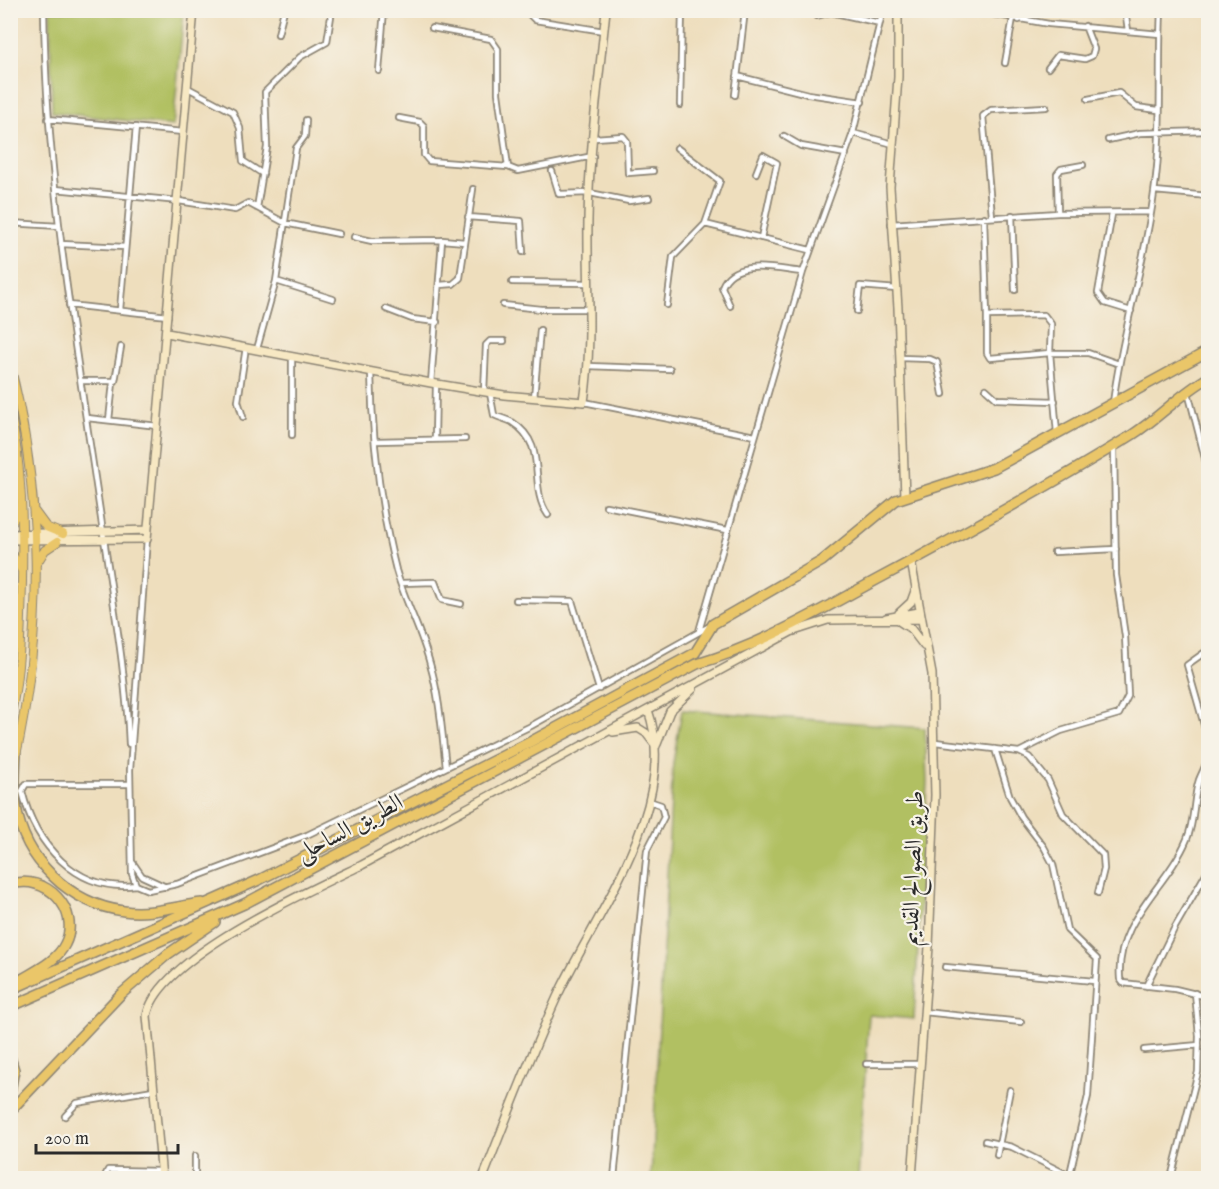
<svg xmlns="http://www.w3.org/2000/svg" width="1219" height="1189" font-family="'IM FELL English',Amiri,serif">
<style>
.park{fill:#b1c062;stroke:#6e7646;stroke-width:1.5}
.lines{fill:none;stroke-linecap:round;stroke-linejoin:round}
.street-casing{stroke:#8c8474;stroke-width:8}
.secondary-casing{stroke:#8c8474;stroke-width:10}
.primary-casing{stroke:#8c8474;stroke-width:10}
.highway-casing{stroke:#8c8474;stroke-width:12}
.street{stroke:#fff;stroke-width:4.5}
.secondary{stroke:#f7e8c3;stroke-width:7}
.primary{stroke:#eac669;stroke-width:8}
.highway{stroke:#eac669;stroke-width:9}
.labels{text-anchor:middle;stroke-width:4.5;stroke-linejoin:round;paint-order:stroke}
.street-label{font-size:24px;fill:#2b2b2b;stroke:#f7f3e8}
</style>
<rect width="100%" height="100%" fill="#f7f3e8"/>
<filter id="ink" filterUnits="userSpaceOnUse"><feTurbulence type="fractalNoise" baseFrequency=".0167" numOctaves="2"/><feDisplacementMap in="SourceGraphic" scale="12" xChannelSelector="R" yChannelSelector="G"/><feConvolveMatrix kernelMatrix="1 2 1 2 8 2 1 2 1" color-interpolation-filters="sRGB"/></filter>
<filter id="wash" filterUnits="userSpaceOnUse"><feTurbulence type="fractalNoise" baseFrequency=".008" numOctaves="4" result="noise"/><feDisplacementMap in="SourceGraphic" scale="24" xChannelSelector="R" yChannelSelector="G"/><feGaussianBlur stdDeviation="1.35" result="paint"/><feColorMatrix in="noise" values="0 0 0 0 0 0 0 0 0 0 0 0 0 0 0 0 0 1.4 0 .05"/><feComposite in="paint" operator="in"/></filter>
<g filter="url(#wash)">
<rect width="100%" height="100%" fill="#eedebd"/>
<!-- park -->
<path class="park" d="M50 11H184L173 126 52 112Z
M682 710 925 728 927 782 914 1019 869 1015 858 1178H651L673 763Z"/>
</g>
<g filter="url(#ink)">
<g class="lines">
<!-- street casing -->
<g class="street-casing">
<path id="street" d="M44 10C46 186 78 359 103 532 113 603 126 672 129 744
M530 10 529 14 535 20 604 31
M809 10 817 16 831 12 880 23
M865 10 882 14
M969 10 1049 24 1160 34
M1125 10 1128 30
M1019 20 1022 10
M432 28 491 39 498 49V93L508 167 518 171 593 156
M278 34 284 10
M1005 63 1013 18
M1048 68 1058 55 1085 59 1092 56 1094 49 1085 26
M379 71 384 10
M737 76 808 94 862 102
M188 88 233 112 240 128 243 161 263 174
M735 95 745 10
M1088 99 1119 93 1136 107 1158 110
M680 105 682 10
M399 118 420 122 424 126V155L429 161 508 167
M48 119 183 132
M853 133 893 144
M784 136 801 146 846 154
M595 138 623 136 627 141 628 173 653 171
M1108 140 1140 133 1208 131
M552 171 559 194 590 193 629 201 649 198
M756 173 763 155 777 163 761 238
M55 189 179 201 235 210 248 203 285 223 339 234
M1155 191 1208 196
M257 208 267 147 265 92 300 57 327 42 332 10
M1058 213 1057 174 1061 169 1083 165
M1112 214 1098 293 1105 303 1131 311
M1012 215 1015 290
M992 216 983 116 991 110 1046 107
M468 217 521 221 523 252
M984 217 987 316
M10 223 59 226
M705 224 810 250
M891 224 1058 213 1151 212
M354 237 372 241 442 240
M61 244 125 247
M276 281 333 299
M512 282 589 283
M439 285 453 284 460 278 473 189
M69 305 168 316
M503 305 541 309H590
M667 305 673 257 705 224 720 181 677 148
M730 306 722 287C733 257 779 270 803 272
M386 309 412 319 437 322
M120 310 136 127
M857 311 860 286 897 289
M257 349 276 281 296 148 305 136 306 120
M292 356V435
M900 358 930 359 937 362 943 394
M588 366 670 369
M371 372C372 436 380 507 396 570 405 602 422 632 430 664 440 698 442 733 446 767
M81 381H115L121 347
M431 383 442 240 465 242
M986 389 997 399 1055 401
M484 392 486 345 490 341H504
M1188 392 1208 470
M490 393 494 415C500 418 506 419 512 422 550 446 527 486 548 515
M534 398 540 330
M584 402 755 436
M1113 403C1122 332 1145 263 1154 193 1163 133 1158 71 1161 10
M243 417 238 401 246 347
M87 418 158 426
M109 420 113 383
M1057 433 1050 353 990 358 987 353V316L1044 315 1051 324 1050 353H1088L1119 364
M435 439 436 384
M376 441 465 439
M606 506 727 530
M147 539 130 770 132 874 136 885 148 890 177 884 307 835 531 726 708 627
M1054 552 1116 549
M401 583 435 582 442 600 461 604
M516 600 572 601 599 689
M699 631 803 272 853 133 883 10
M1208 650 1187 665 1208 739
M935 742 1019 752 1029 757 1048 780 1063 814 1103 855 1104 869 1098 893
M995 749 1010 797 1021 817 1044 847 1053 864 1067 930 1097 959 1088 1096 1069 1178
M1019 752 1061 731 1119 714 1128 696 1125 636 1116 575 1114 447
M1208 758C1206 766 1202 772 1199 780 1193 798 1195 821 1187 839 1167 888 1115 920 1120 979L1123 983 1175 989 1208 997
M130 784H26L22 791C35 844 76 893 136 885
M133 863 142 876 166 887
M945 967 1094 981
M1146 986 1174 929 1208 870
M924 1012 1021 1022
M1144 1050 1199 1045
M866 1064H921
M65 1116 77 1103 153 1090
M985 1141 1012 1147 1070 1176
M997 1155 1010 1090
M195 1156V1178
M104 1178 108 1170 161 1171
M614 1178 647 850 664 817 661 805 649 801
M1171 1178 1198 1072 1199 1036 1195 993"/>
</g>
<!-- secondary casing -->
<g class="secondary-casing">
<path id="secondary" d="M898 10V77L890 187 898 308 905 497
M167 333 431 383 504 395 584 402C593 341 587 281 588 220 589 151 599 79 606 10
M10 534 148 530
M10 540 147 539 194 10
M911 561 932 674 935 795 929 947 912 1178
M899 613 911 602 915 591
M886 618 919 612
M899 621 911 629 924 646
M613 732 638 728 646 733 656 746
M657 744 670 711 693 689
M162 1178 147 1016C157 958 310 890 362 865L791 632 828 620 920 619
M483 1178C507 1117 530 1056 557 997 595 915 681 803 648 710"/>
</g>
<!-- primary casing -->
<g class="primary-casing">
<path id="primary" d="M10 365C43 494 44 631 15 760
M10 411C22 468 23 524 22 581 21 627 20 673 10 719
M35 512 46 527 63 534
M10 525 21 505
M10 551 22 571
M37 563 45 550 57 542"/>
</g>
<!-- highway casing -->
<g class="highway-casing">
<path id="highway" d="M16 755C15 772 14 789 16 806 24 860 70 904 124 911 149 915 177 906 202 903
M10 885C45 872 82 910 65 944 57 961 37 970 22 979
M10 990 259 880 530 742 695 653 713 624 822 561 896 500 994 468 1208 351
M10 1007 244 904 697 664C762 645 819 611 878 579 964 533 1050 486 1132 435 1160 417 1180 394 1208 378
M10 1057 14 1070 10 1092
M10 1111 120 995 168 954 215 922"/>
</g>
<!-- street -->
<use href="#street" class="street"/>
<!-- secondary -->
<use href="#secondary" class="secondary"/>
<!-- primary -->
<use href="#primary" class="primary"/>
<!-- highway -->
<use href="#highway" class="highway"/>
</g>
</g>
<g class="labels">
<!-- street labels -->
<g class="street-label">
<text transform="translate(349 827) rotate(-28)" y="8">الطريق الساحلى</text>
<text transform="translate(912 868) rotate(-88)" y="8">طريق الصوالح القديم</text>
</g>
</g>
<!-- margin -->
<rect width="1219" height="1189" fill="none" stroke="#f7f3e8" stroke-width="36"/>
<!-- scale -->
<path d="M36 1144v9h142v-9" fill="none" stroke="#2b2b2b" stroke-width="3"/>
<text x="45" y="1144" font-size="18" fill="#2b2b2b" stroke="#f7f3e8" stroke-width="4.5" paint-order="stroke">200 m</text>
</svg>
